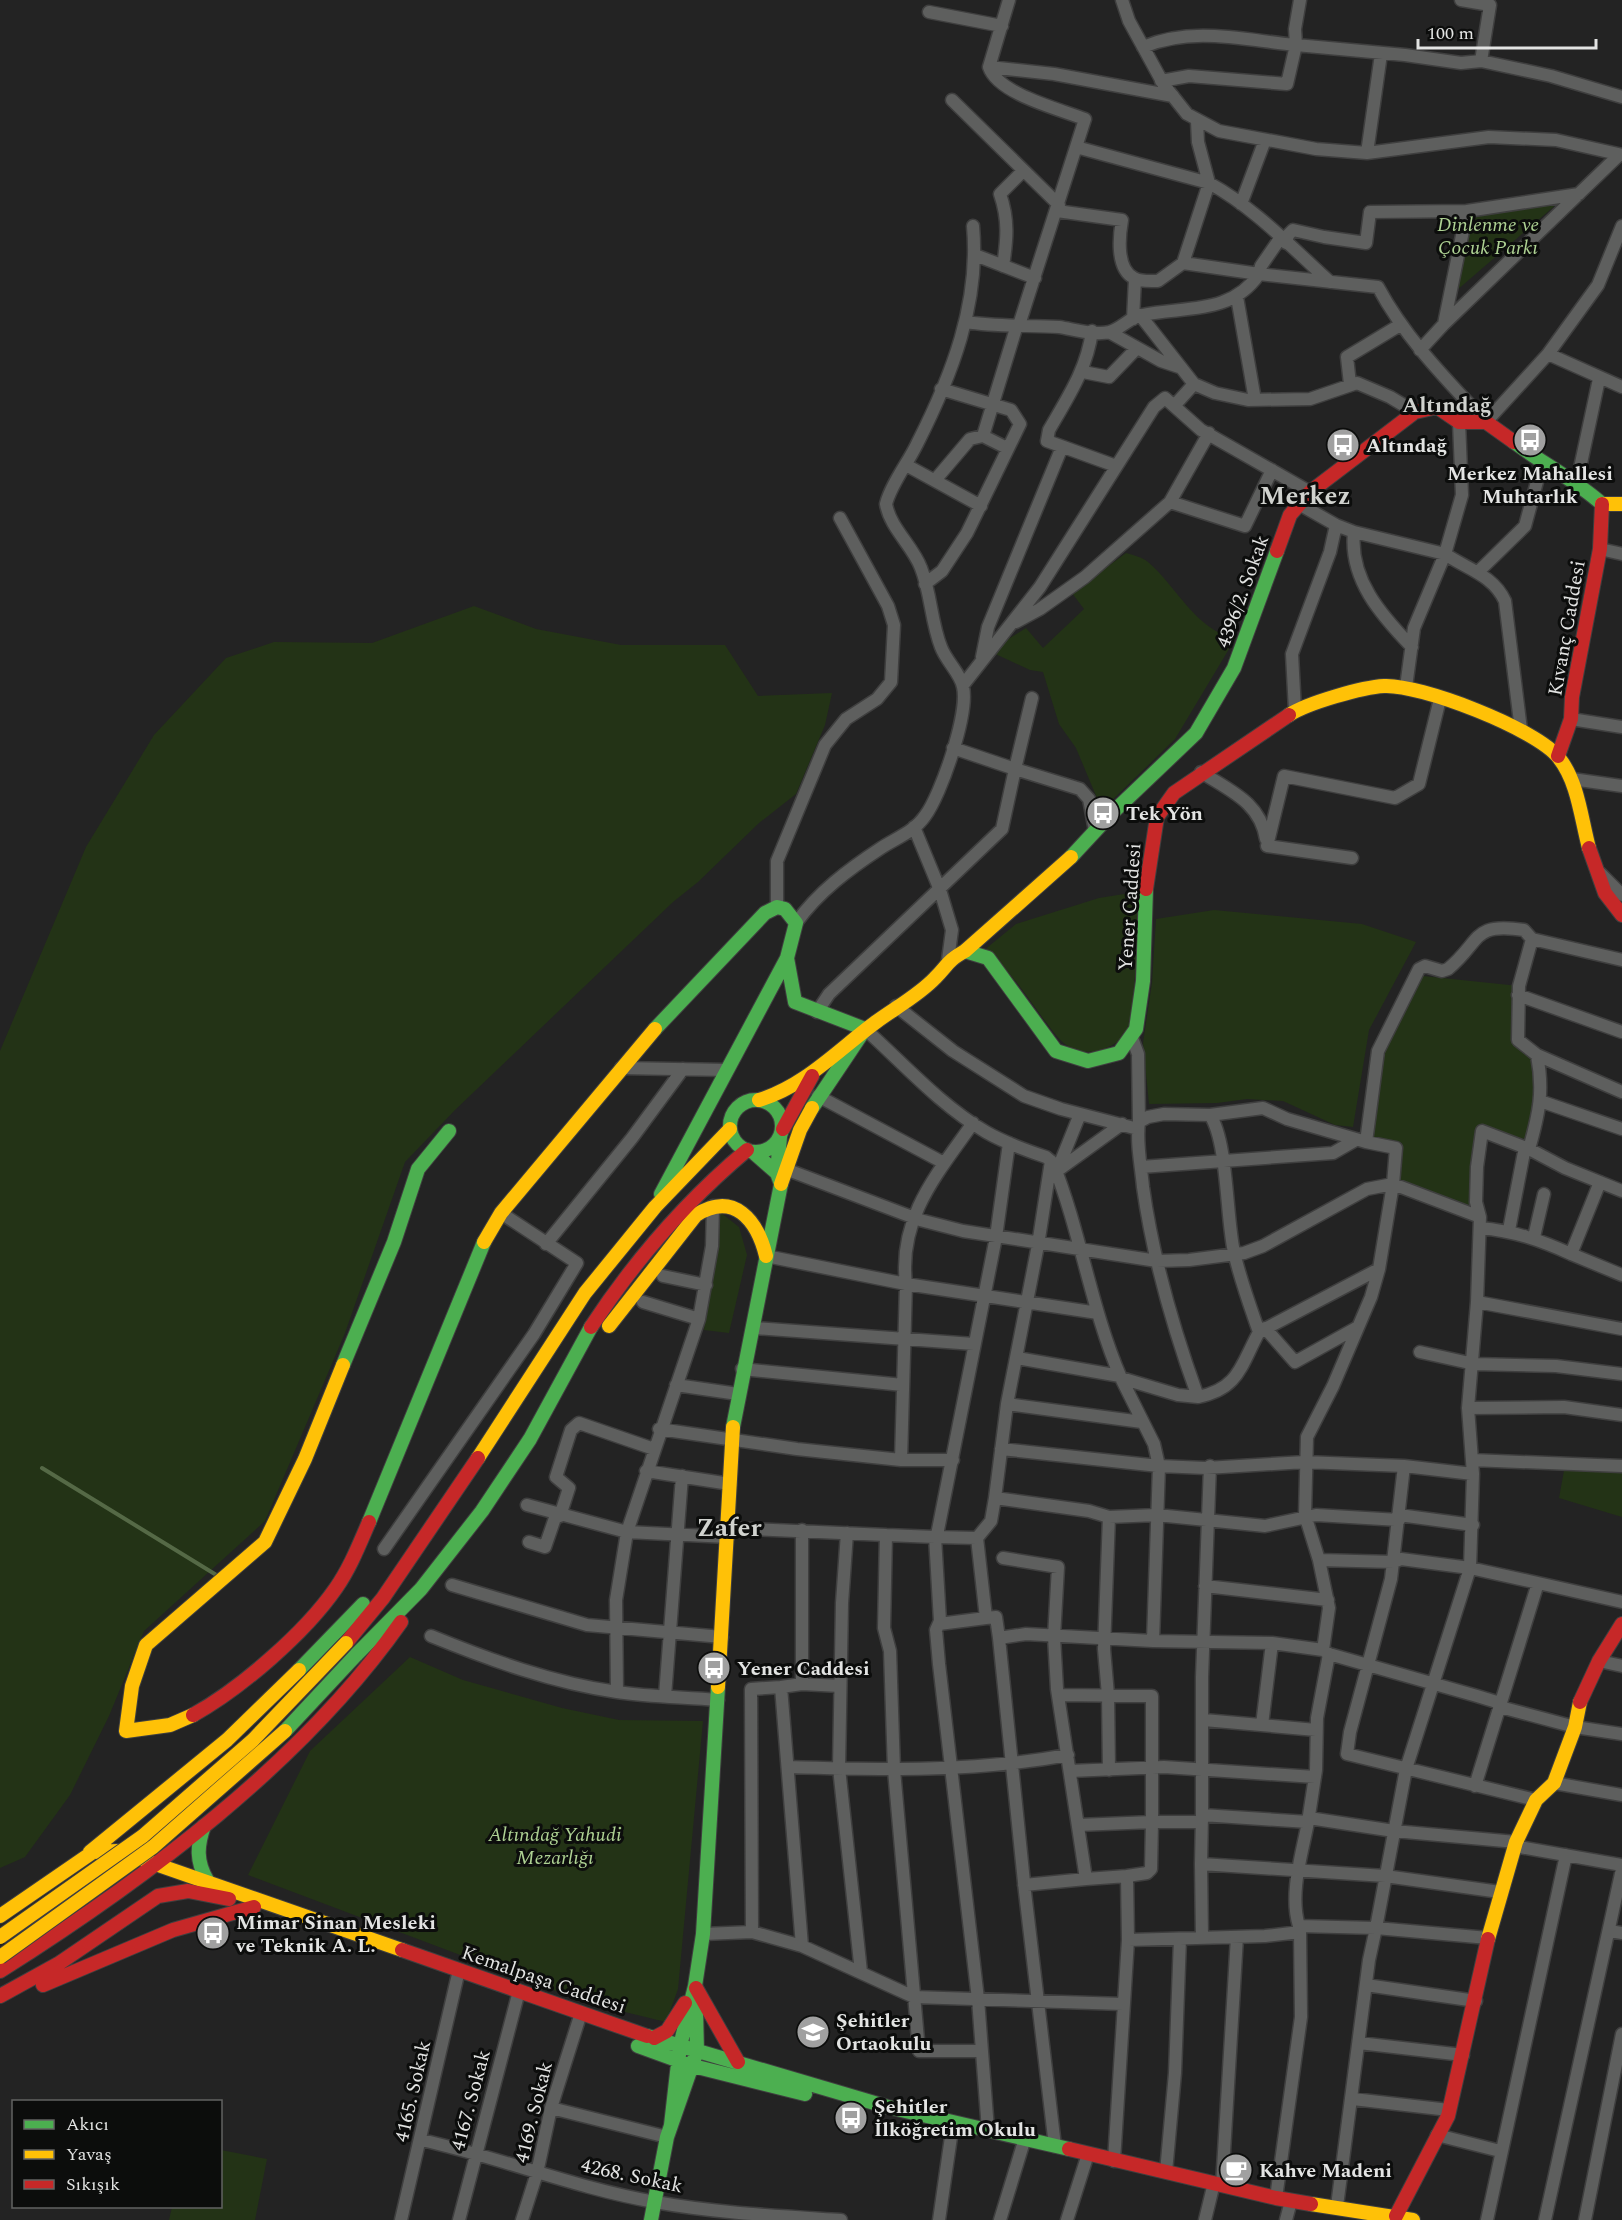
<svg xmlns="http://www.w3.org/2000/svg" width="1622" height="2220" font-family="Spectral,serif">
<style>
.green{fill:#233316}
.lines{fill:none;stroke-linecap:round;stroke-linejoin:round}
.stream{stroke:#556946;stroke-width:4}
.street-casing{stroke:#3f3f3f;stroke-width:15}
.fast-casing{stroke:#3f3f3f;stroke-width:16}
.slow-casing{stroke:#3f3f3f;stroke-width:16}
.jam-casing{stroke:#3f3f3f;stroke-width:16}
.street{stroke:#5e5f5e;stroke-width:12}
.fast{stroke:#4caf50;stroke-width:14}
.slow{stroke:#ffc107;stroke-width:14}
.jam{stroke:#c62828;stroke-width:14}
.fast-bridge-casing{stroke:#3f3f3f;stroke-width:16;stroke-linecap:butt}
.slow-bridge-casing{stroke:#3f3f3f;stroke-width:16;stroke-linecap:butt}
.fast-bridge{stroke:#4caf50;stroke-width:14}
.slow-bridge{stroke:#ffc107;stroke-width:14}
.labels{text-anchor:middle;stroke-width:6;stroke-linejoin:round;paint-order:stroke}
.park-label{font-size:20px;font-style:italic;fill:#aed293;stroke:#0c0d0c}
.poi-label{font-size:20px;font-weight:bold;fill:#e3e4e3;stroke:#0c0d0c;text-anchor:start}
.street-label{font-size:20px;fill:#e3e4e3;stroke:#0c0d0c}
.quarter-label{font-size:22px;font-weight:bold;fill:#d0d2ce;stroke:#0c0d0c}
.district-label{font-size:26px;font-weight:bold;fill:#d0d2ce;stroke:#0c0d0c}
</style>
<rect width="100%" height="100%" fill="#232323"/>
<!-- green -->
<path class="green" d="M1558 203 1456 291 1472 216Z
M1126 553C1133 555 1142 557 1148 562 1178 588 1194 628 1235 639L1175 739 1102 810 1076 748 1059 724 1043 672 1030 670 989 651 1026 628 1043 648 1084 609 1072 593Z
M474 606 536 629 621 645H725L758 696 832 693 825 725 796 794 759 823 698 882 673 902 455 1110 405 1162 345 1333 265 1521 144 1631 109 1716 70 1795 25 1857 0 1868V1051L86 847 154 735 226 658 274 642 372 643Z
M1143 891 1130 1031C1115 1047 1093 1058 1071 1048 1061 1043 1052 1030 1045 1021 1027 997 1009 967 983 951L1016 924 1099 898Z
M1214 910 1362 924 1416 942 1369 1030 1353 1127 1335 1125 1283 1101 1247 1099 1217 1103 1149 1104 1143 1043 1152 983 1156 919Z
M1423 976 1519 986 1513 1040 1532 1057 1534 1097 1526 1139 1483 1131 1479 1212 1397 1181 1402 1143 1370 1139 1381 1052Z
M720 1212 739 1227 747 1255 729 1333 704 1330Z
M1565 1465 1622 1471V1517L1559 1498Z
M410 1657 463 1680 562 1708 619 1720 703 1721 678 1989 666 2022 588 2003 248 1875 310 1751Z
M221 2150 267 2159 255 2220H169L172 2207 220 2206Z"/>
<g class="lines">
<!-- stream -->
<path class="stream" d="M42 1468 218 1576"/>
<!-- street casing -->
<g class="street-casing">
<path id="street" d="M1009 0 989 67C998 94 1059 109 1085 119L1019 325
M1122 0 1129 21 1164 85 1187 114 1219 131 1316 149 1367 153 1489 137 1556 140 1622 155
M1300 0 1295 29 1296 45 1405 55 1461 63 1481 61 1551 76 1622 97
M1461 0 1490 5 1481 61
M929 12 1002 26
M1143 47C1193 26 1244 40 1296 45L1287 84 1189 76 1161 81
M989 67 1054 74 1173 96
M952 100 1059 205
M1197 121 1198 142 1209 183C1255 208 1291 247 1330 282
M1367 153 1381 54
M1241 204 1265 140
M1057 211 1122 220C1119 237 1116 269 1134 278 1140 282 1151 281 1158 281L1183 263 1209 183 1076 147
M1467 211 1579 194
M1286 243 1288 235 1293 230 1324 237 1366 243 1370 212 1467 211 1444 324
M975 255 1035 278
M1183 263 1259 274 1261 266 1281 237
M1003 266C1007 240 1009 220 1000 194L1023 171
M1237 297 1255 400
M1140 315 1194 384 1215 393 1248 400 1310 399 1357 383 1390 397 1415 412
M1133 319 1135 279
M966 322C997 327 1028 325 1059 327 1073 329 1095 336 1109 332 1121 329 1130 317 1142 315 1185 306 1231 315 1259 274L1378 287C1406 339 1446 379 1486 422L1548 354 1622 387
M1092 331C1087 369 1068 397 1049 430L1047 441 1116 466
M1109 332 1161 361 1179 367
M1420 350 1444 324 1619 155
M1548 354 1598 285 1622 226
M1083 372 1109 377 1136 349
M1350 384 1347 357 1400 325
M1174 406 1194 384
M1459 422 1462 495 1445 554C1467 569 1493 575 1505 601L1521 730
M983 436 1017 325
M906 465 981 506
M936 479 970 439 983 436 1007 448
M1577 482 1599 379
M1170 502 1245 526 1272 470
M1299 504 1336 525 1354 532 1445 554 1414 628 1406 687
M1354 532C1349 579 1381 615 1412 647
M1600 549 1622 554
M1478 572 1525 526 1542 463
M925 584 942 571 967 533 1020 424 1011 410 941 389
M1016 622 1040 609 1085 577 1170 502 1209 433
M982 657 988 627 1062 447
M963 685 1040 587 1154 407 1165 398 1201 430 1310 492
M1032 698 1015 769 1080 789 1089 799 1095 831
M1295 711 1292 654 1330 552 1336 525
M1571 719 1622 727
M1201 772C1230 791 1260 802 1266 839
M1572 779 1622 786
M914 827 940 890 952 930 948 960
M1267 846 1284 776 1395 798 1419 784 1440 699
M1267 846 1352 858
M1600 873 1622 895
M777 907V861L825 745 846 719 877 699 891 682 894 625 888 606 840 518
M796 923C818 892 849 869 881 848 896 838 914 832 925 816 941 795 969 713 963 687 961 674 946 661 941 647 931 622 931 593 921 568 913 546 890 528 886 504 891 484 908 463 917 444 952 375 980 303 973 226
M1518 995 1622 1032
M896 1006 953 1051 1024 1096 1061 1109 1138 1129
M817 1012 829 994 1002 829 1015 769 953 748
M865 1029C904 1064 940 1105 986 1132 1005 1143 1025 1150 1046 1157L1053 1163C1081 1233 1091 1309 1121 1378
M1132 1038 1138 1054 1139 1122
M1537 1055 1622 1092
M621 1068 727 1070
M818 1096 944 1163
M1540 1101 1622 1129
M1210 1115C1228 1142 1226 1217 1234 1252 1240 1279 1250 1306 1259 1332L1379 1269
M1529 1149 1565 1168 1622 1191
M1141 1167 1333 1153 1354 1141
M788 1170 920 1220 963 1231 1157 1261 1189 1260 1244 1253 1263 1246 1367 1189 1393 1184 1480 1217
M1057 1171 1122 1124
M1057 1171 1080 1114
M1480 1228C1514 1231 1540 1240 1571 1254L1600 1182
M1509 1230 1525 1147
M1534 1237 1544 1194
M546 1244 632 1138 683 1069
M1571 1254 1622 1275
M766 1256 906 1284 1098 1313
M663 1276 706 1285
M643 1302 699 1319
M1477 1302 1622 1329
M754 1328 974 1344
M1265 1328 1295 1362 1358 1327
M1420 1352 1474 1364 1556 1366 1622 1374
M1017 1358 1120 1376
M742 1369 903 1385
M676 1385 738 1394
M1198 1397C1239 1389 1241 1365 1259 1332
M1007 1404 1142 1422
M1468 1408 1564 1407 1622 1415
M659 1429 797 1449 901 1460 906 1284C898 1218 937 1174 973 1123
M1001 1449 1159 1466 1154 1444 1121 1378 1178 1395 1198 1397C1173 1328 1153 1259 1143 1187 1141 1165 1136 1143 1139 1122L1148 1117 1164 1114 1210 1115 1263 1108 1287 1119 1366 1142
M901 1460H953
M1472 1460 1622 1466
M646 1471 730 1484
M1473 1474 1404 1466 1391 1579 1350 1732 1347 1754 1536 1800
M995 1498 1007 1404 1038 1245 1051 1161
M527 1505 627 1532 728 1537
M1399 1515 1473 1525
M560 1516 569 1488 556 1477 571 1430 579 1423 654 1449
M729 1528 886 1535
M802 1530V1684L840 1686
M847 1533 842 1603 839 1768 861 1972
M937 1535 996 1237 1009 1143
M935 1537 886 1535 884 1628 890 1651 894 1770 919 2051H982
M977 1538 986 1618 996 1617 999 1638 1025 1892 1055 2146
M529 1542 545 1547 556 1515
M384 1549 534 1334 577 1263 501 1213
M1003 1558 1058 1567 1054 1637 1057 1689 1086 1879 1127 1876 1128 1940
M1319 1560 1394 1562 1401 1559 1470 1568 1538 1583 1475 1786
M1538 1583 1622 1602
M452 1585 587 1625 722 1637
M1205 1586 1328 1600
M939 1624 986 1618
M431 1636C490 1660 553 1683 617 1692 650 1697 684 1697 718 1700
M999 1638 1026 1634 1153 1641
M1323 1650 1329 1608 1319 1560 1305 1515 1307 1437 1333 1386 1371 1297 1379 1269 1393 1184 1396 1148 1366 1142 1378 1051 1419 969 1425 966 1442 971 1448 969C1482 941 1471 922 1524 930L1532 939 1622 960
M1329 1654 1323 1650 1272 1643 1153 1641 1159 1466 1206 1468 1305 1462 1404 1466
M1599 1661 1622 1666
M617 1692 616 1600 627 1532 699 1319 712 1246 713 1206
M1058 1695 1152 1696V1822L1078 1825
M665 1696 682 1476
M1204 1720 1316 1730
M1262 1725 1272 1643
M788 1767C882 1770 975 1772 1068 1755
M1109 1770 1108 1695 1104 1649 1109 1517 1157 1515 1265 1526 1316 1515 1399 1520
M1070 1771 1164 1767 1315 1777
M1554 1783 1622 1795
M1202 1815V1677L1210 1466
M1309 1818 1394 1831 1516 1842
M1308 1822 1316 1770 1317 1718 1329 1654 1477 1696 1500 1703 1504 1708 1575 1727 1622 1734
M1514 1846 1622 1865
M1201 1864 1202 1815 1308 1822C1302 1854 1289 1894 1299 1926
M1127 1876 1147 1873 1151 1869 1152 1822H1202
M1024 1885 1086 1879
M1610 1931 1622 1933
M752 1932 751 1689 781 1687
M703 1934 752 1932 802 1946 914 1997 1123 2004
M1202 1938 1201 1864 1385 1876 1500 1892
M1488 1938 1376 1928 1406 1769 1470 1568 1473 1474 1468 1408 1477 1302 1480 1217 1476 1202 1477 1167 1482 1131 1529 1149C1539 1114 1544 1091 1537 1055L1518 1040 1519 986 1532 939
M802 1946 781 1687 802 1684
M1366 1985 1476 2001
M1359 2043 1463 2055
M1353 2099 1449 2110
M551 2108 667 2137
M988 2130 978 1999 939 1664 936 1630 940 1621 935 1537 977 1538 991 1521 995 1498 1089 1511 1109 1517
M1437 2135 1500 2151
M421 2140C499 2157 575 2188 655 2202 716 2213 779 2216 841 2220
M1114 2161 1128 1940 1265 1936 1300 1932 1299 1926 1376 1928 1369 1960 1337 2206
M1166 2172 1175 2073 1180 1939
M1222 2185 1237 1937
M1276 2198 1301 2017 1300 1932
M401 2220 459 1970
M459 2220 519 1991
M522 2220 537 2173 551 2108 581 2013
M939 2220 953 2123
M1000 2220 1025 2138
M1067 2220 1088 2154
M1205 2220 1214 2183
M1286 2220 1291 2201
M1487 2220 1566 1855
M1545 2220 1622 1869
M1585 2220 1622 2034"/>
</g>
<!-- fast casing -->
<g class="fast-casing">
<path id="fast" d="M1514 442C1543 464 1575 480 1602 504
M1071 857 1110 815 1196 733 1234 668 1277 551
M965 951 988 958 1056 1051 1088 1061 1119 1053 1136 1029 1143 981 1146 889
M655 1029 765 913 777 907 785 909 796 923 787 958 795 1002 865 1029 812 1108
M730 1126a26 26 0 1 1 52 0a26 26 0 1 1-52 0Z
M753 1152 777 1173
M661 1194 787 958
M343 1365 394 1242 418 1169 449 1131
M733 1427 781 1184 777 1173 780 1137
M369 1522 484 1242
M356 1655 421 1589 482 1511 530 1439 591 1327
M299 1670 363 1604
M204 1826C197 1846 196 1861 207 1880
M647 2036 888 2107 1069 2149
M638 2046 693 2066 805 2094
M671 2125 680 2046 695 1986 703 1934 718 1687
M651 2220 667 2137 697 2051 696 2009"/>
</g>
<!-- slow casing -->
<g class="slow-casing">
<path id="slow" d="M1602 504H1622
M1289 715C1307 703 1363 687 1384 686 1420 684 1537 729 1559 758 1578 782 1581 818 1589 848
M759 1100C805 1086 838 1050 876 1022 895 1008 919 995 935 978 948 965 947 961 965 951L1071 857
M781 1184 800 1130 812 1108
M484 1242 501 1213 655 1029
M609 1326 696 1215C734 1191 757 1220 766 1256
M478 1458 585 1293 655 1207 730 1129
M718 1687 733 1427
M193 1715 170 1725 126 1731 132 1686 146 1645 265 1542 305 1459 343 1365
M90 1852 227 1740 299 1670
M0 1916 93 1852 118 1851 402 1950
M1488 1939 1516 1842 1536 1800 1554 1783 1575 1727 1580 1702
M1311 2204 1413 2220"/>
</g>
<!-- jam casing -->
<g class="jam-casing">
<path id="jam" d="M1277 551 1290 515 1310 492 1415 412 1437 407 1459 422H1486L1514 442
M1558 756 1571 719 1572 697 1600 549 1602 504
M1589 848 1605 893 1622 915
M1146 889 1157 817 1174 793 1289 715
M783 1129 812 1076
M591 1327C635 1260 685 1202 747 1150
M346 1643 383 1598 478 1458
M1580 1702 1599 1661 1622 1624
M193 1715C240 1689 305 1633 336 1588 350 1568 359 1545 369 1522
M402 1950 647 2036
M0 1971C144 1880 302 1763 401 1622
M43 1985 173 1930 254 1907
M696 1988 738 2062
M0 1996 58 1964 158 1896 188 1891 229 1899
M654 2038 667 2031 685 2003
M1069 2149 1276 2198 1311 2204
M1396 2216 1448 2116 1488 1939"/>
</g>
<!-- street -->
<use href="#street" class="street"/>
<!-- fast -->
<use href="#fast" class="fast"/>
<!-- slow -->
<use href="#slow" class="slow"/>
<!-- jam -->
<use href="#jam" class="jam"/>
<!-- fast-bridge casing -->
<g class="fast-bridge-casing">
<path id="fast-bridge" d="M285 1731 356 1655"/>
</g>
<!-- slow-bridge casing -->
<g class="slow-bridge-casing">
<path id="slow-bridge" d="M0 1937 143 1836 253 1740 346 1643
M0 1957 153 1847 285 1731"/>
</g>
<!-- fast-bridge -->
<use href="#fast-bridge" class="fast-bridge"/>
<!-- slow-bridge -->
<use href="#slow-bridge" class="slow-bridge"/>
</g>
<!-- icons -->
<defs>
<g id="bus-disc" transform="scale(1.725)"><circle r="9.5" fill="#a0a0a0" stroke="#0c0d0c"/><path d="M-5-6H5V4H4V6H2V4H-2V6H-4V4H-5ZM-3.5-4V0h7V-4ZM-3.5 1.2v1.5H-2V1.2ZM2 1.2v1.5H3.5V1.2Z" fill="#fff"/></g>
<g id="school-disc" transform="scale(1.725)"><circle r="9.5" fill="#a0a0a0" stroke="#0c0d0c"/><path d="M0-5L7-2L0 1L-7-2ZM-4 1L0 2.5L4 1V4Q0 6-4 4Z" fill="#fff"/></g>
<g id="cafe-disc" transform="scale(1.725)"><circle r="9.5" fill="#a0a0a0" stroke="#0c0d0c"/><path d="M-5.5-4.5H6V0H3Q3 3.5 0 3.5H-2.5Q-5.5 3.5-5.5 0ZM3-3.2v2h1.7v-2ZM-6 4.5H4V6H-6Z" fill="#fff"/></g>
</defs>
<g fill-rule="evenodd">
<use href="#bus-disc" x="1530" y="440"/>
<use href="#bus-disc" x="1343" y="445"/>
<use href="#bus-disc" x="1103" y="813"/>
<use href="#bus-disc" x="714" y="1668"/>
<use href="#bus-disc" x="213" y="1933"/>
<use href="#school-disc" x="813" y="2032"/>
<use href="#bus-disc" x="851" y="2118"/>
<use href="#cafe-disc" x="1236" y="2170"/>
</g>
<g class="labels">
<!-- park labels -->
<g class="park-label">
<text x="1488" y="231">Dinlenme ve<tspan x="1488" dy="23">Çocuk Parkı</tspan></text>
<text x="555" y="1841">Altındağ Yahudi<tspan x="555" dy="23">Mezarlığı</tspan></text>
</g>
<!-- poi labels -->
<g class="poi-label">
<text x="1366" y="452">Altındağ</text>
<text x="1530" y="480" text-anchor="middle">Merkez Mahallesi<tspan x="1530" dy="23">Muhtarlık</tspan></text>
<text x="1126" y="820">Tek Yön</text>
<text x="737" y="1675">Yener Caddesi</text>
<text x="236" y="1929">Mimar Sinan Mesleki<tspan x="236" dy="23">ve Teknik A. L.</tspan></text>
<text x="836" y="2027">Şehitler<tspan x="836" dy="23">Ortaokulu</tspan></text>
<text x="874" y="2113">Şehitler<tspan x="874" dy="23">İlköğretim Okulu</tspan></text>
<text x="1259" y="2177">Kahve Madeni</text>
</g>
<!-- street labels -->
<g class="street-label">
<text transform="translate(1242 591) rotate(-70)" y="7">4396/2. Sokak</text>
<text transform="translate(1566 628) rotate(-80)" y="7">Kıvanç Caddesi</text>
<text transform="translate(1129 907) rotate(-86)" y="7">Yener Caddesi</text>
<text transform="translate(544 1979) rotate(19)" y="7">Kemalpaşa Caddesi</text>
<text transform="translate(412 2091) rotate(-77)" y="7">4165. Sokak</text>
<text transform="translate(470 2100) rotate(-75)" y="7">4167. Sokak</text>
<text transform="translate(533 2112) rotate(-76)" y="7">4169. Sokak</text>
<text transform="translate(632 2175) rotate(12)" y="7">4268. Sokak</text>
</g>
<!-- quarter labels -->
<g class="quarter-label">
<text x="1447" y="412">Altındağ</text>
</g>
<!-- district labels -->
<g class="district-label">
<text x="1305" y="504">Merkez</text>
<text x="729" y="1536">Zafer</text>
</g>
</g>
<!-- legend -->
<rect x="12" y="2100" width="210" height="108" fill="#0c0d0c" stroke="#626362" stroke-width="1.5"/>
<rect x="24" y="2120" width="30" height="9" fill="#4caf50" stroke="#626362" stroke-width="1.5"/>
<text x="66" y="2130" font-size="18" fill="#e3e4e3">Akıcı</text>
<rect x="24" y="2150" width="30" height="9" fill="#ffc107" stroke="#626362" stroke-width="1.5"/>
<text x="66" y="2160" font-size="18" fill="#e3e4e3">Yavaş</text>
<rect x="24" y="2180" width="30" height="9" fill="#c62828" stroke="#626362" stroke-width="1.5"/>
<text x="66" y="2190" font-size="18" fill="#e3e4e3">Sıkışık</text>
<!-- scale -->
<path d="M1418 39v9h178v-9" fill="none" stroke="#e3e4e3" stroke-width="3"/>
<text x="1427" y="39" font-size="18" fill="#e3e4e3" stroke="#0c0d0c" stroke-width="4.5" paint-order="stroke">100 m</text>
</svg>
